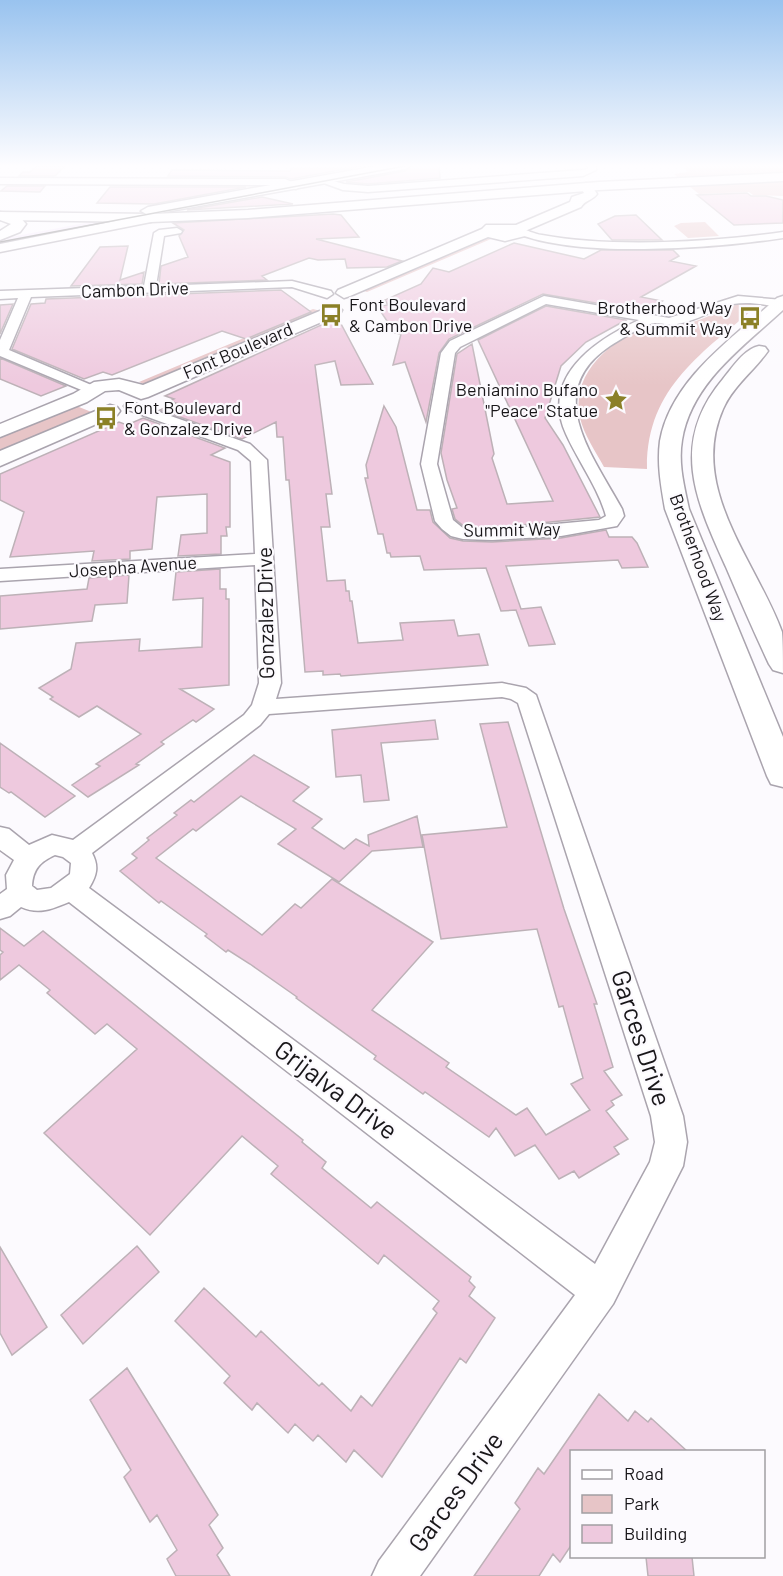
<svg xmlns="http://www.w3.org/2000/svg" width="783" height="1576" font-family="Barlow,sans-serif">
<style>
.built{fill:#f5eafb}
.green{fill:#e7c5c7}
.building{fill:#eec9de;stroke:#bdb1b7;stroke-width:1.5}
.lines{fill:none;stroke-linecap:round;stroke-linejoin:round}
.street-casing{stroke:#aaa4ae;stroke-width:3}
.secondary-casing{stroke:#aaa4ae;stroke-width:3}
.primary-casing{stroke:#aaa4ae;stroke-width:3}
.highway-casing{stroke:#aaa4ae;stroke-width:3}
.street{fill:#fff;fill-rule:evenodd}
.secondary{fill:#fff;fill-rule:evenodd}
.primary{fill:#fff;fill-rule:evenodd}
.highway{fill:#fff;fill-rule:evenodd}
.tram{stroke:#727073;stroke-width:1.5}
.labels{text-anchor:middle;stroke-width:4.5;stroke-linejoin:round;paint-order:stroke}
.far-street-label{font-size:18px;fill:#181619;stroke:#fcfafe}
.far-poi-label{font-size:18px;fill:#181619;stroke:#fcfafe;text-anchor:start}
.street-label{font-size:21px;fill:#181619;stroke:#fcfafe}
.near-street-label{font-size:26px;fill:#181619;stroke:#fcfafe}
</style>
<rect width="100%" height="100%" fill="#fcfafe"/>
<!-- built -->
<path class="built" d="M101 220 107 224 0 244V239Z"/>
<!-- green -->
<path class="green" d="M686 165H783V196L753 195 749 192 699 194 674 174 688 172 684 167Z
M705 222 719 236 688 238 674 226 681 223Z
M483 237 491 239 367 292 358 289Z
M744 303 759 304C703 353 646 387 647 469L604 467C596 452 584 435 580 418 570 372 613 338 652 325 663 321 680 326 693 322 711 317 726 306 744 303Z
M313 309 321 311 147 385 139 382Z
M74 405 94 413 0 454V436Z"/>
<!-- building -->
<path class="building" d="M346 165H367L291 179 285 177 168 176 172 170 290 171 291 168H345Z
M413 165H439L440 178 368 184 346 182 405 171Z
M37 166H65L55 176H19L23 172H30Z
M7 186H45L40 192 1 191Z
M110 187H246L154 204 97 203Z
M747 193 751 196H766L783 200V223L734 225 697 195Z
M262 197 293 204 187 210Z
M333 214 341 215 359 237 316 239 402 261 387 267 347 268 345 259 318 260 309 258 262 276 267 280 159 284 161 266 188 257 179 236 184 230 173 223Z
M636 215 662 240H612L598 224 615 216Z
M514 243 584 259 601 250H673L679 256 670 261 696 266 641 297 662 301 643 311 543 294 449 339 439 353 426 422 405 362 393 365 401 334 395 333 379 309H382L380 306 388 305 385 300 421 284 433 268 449 272Z
M128 246 120 280 144 272 142 284 71 286 100 247Z
M281 290 311 312 246 339 222 331 112 375 103 372 84 379 12 349 31 304 45 303 46 299Z
M13 304 0 334V305Z
M546 306 626 320 586 342 561 366 545 418 563 445 600 517 492 528 465 527 455 519 452 509 457 508 447 480 441 453 457 354 472 344 494 454 492 458 507 504 553 501 478 340Z
M330 321 340 322 373 384 341 385 335 361 315 365 332 494H326L330 527H321L327 581 345 580 346 591H349L350 601H352L358 643 403 640 400 623 454 620 458 636 479 634 488 665 341 676 340 674 323 675V671L305 672 289 480H286L283 437H277L276 422 242 439 160 410 176 403 170 401 174 399 165 396Z
M0 358 66 386 41 396 0 379Z
M384 406 396 427 417 510H430L433 522 450 538 463 541 492 542 561 538 606 530 609 537H632L637 543 648 567 622 568 618 560 506 566 521 609 541 607 555 644 529 646 516 610 501 611 486 568 424 570 420 556 391 557 390 553H387L383 534H378L365 478H368L366 465Z
M143 418 225 448 211 455 230 462V527H226L227 536H221V554L178 556 181 535 207 533V494L157 497 152 549 130 551V559L92 561 94 551 10 557 24 512 0 500V474L119 422 127 425Z
M220 569V589H226V599H229V685L180 689 214 709 196 722 193 720 161 742 164 744 136 764 139 765 88 797 72 785 100 766 96 764 141 734 97 706 79 717 50 699 53 697 39 688 71 669 76 643 140 639 139 651 202 647 203 598 173 600 176 572Z
M129 575 127 603 95 605 92 621 0 629V596L87 589 89 578Z
M435 720 438 739 381 743 389 800 364 802 361 775 336 777 332 730Z
M508 722 564 909 597 1004H594L613 1067 604 1071 622 1095 611 1101 614 1105 606 1111 628 1139 614 1147 619 1154 579 1178 574 1171 559 1179 535 1145 515 1156 496 1128 489 1137 425 1092 423 1094 374 1059 376 1056 296 998 297 997 250 964 228 950 226 952 205 936 207 934 161 901 159 903 120 871 137 858 132 854 149 840 147 838 177 815 174 813 191 800 194 802 254 755 309 787 293 801 322 819 312 828 344 849 356 839 369 846 368 835 417 816 423 847 372 851 339 882 278 844 296 829 241 796 196 831 193 829 156 858 262 935 295 904 301 908 332 879 433 942 372 1010 449 1063 446 1067 516 1115 527 1108 546 1135 590 1110 571 1084 583 1078 563 1006 559 1007 537 929 441 939 422 835 507 827 480 724Z
M0 743 75 796 45 817 11 792 9 793 0 787Z
M0 928 24 946 43 931 303 1140 302 1142 326 1162 322 1168 371 1208 377 1202 471 1277 469 1281 475 1287 469 1296 495 1318 466 1363 460 1358 382 1477 354 1450 346 1462 318 1435 313 1441 295 1424 288 1433 257 1403 252 1410 224 1383 230 1376 175 1321 204 1288 256 1337 261 1331 319 1386 322 1383 351 1411 361 1396 372 1406 437 1313 433 1309 439 1301 384 1255 378 1264 271 1174 278 1166 242 1136 150 1235 44 1133 137 1049 107 1024 95 1034 47 993 50 990 19 965 0 980V955L3 952 0 950Z
M137 1246 159 1272 83 1344 61 1315Z
M0 1247 47 1327 12 1355 0 1333Z
M127 1368 218 1515 209 1525 223 1548 217 1555 230 1576H176L167 1559 177 1550 157 1515 150 1522 124 1477 131 1470 90 1400Z
M599 1394 628 1421 635 1411 648 1422 651 1418 688 1452H572V1544L560 1562 553 1554 539 1576H474L520 1509 515 1503 538 1468 544 1474Z
M646 1557H692L694 1576H648Z"/>
<g class="lines">
<!-- street casing -->
<g class="street-casing">
<path id="street" d="M588 165H596V170L583 176 368 192 343 190 318 181 322 178 344 184 368 186 582 170 588 169Z
M0 178 285 179 301 186 296 189 284 185 0 184Z
M177 228 182 231 181 233 164 236 156 286 292 281 331 291 333 294 327 298 292 287 31 297 9 350 96 387 98 390 91 394 0 356V340L18 298 0 299V291L144 286 154 233 159 230Z
M520 228C527 230 534 234 542 235 612 248 713 242 783 232V238C715 248 579 259 516 233V229Z
M544 296 669 318 738 296 783 300V308C767 305 750 301 733 304 714 309 697 321 677 324 669 326 663 323 655 323 644 324 620 340 610 346 541 392 593 456 622 509L624 516 617 526 561 536 492 540 463 539 451 536 442 529 435 521 421 464 441 353 450 341ZM546 304 639 320C595 340 540 377 566 434 578 461 598 487 606 516L599 520 492 530 464 529 453 520 437 464 455 353 460 347Z
M131 402 250 444 267 460 281 683 276 699 502 683 526 688 536 695 683 1116 687 1142 683 1166 613 1304 420 1576H372L379 1561 575 1295 69 902C52 909 39 915 21 907L10 916 0 919V894L7 889 6 875 14 860 0 850V827L9 829 29 845 52 835 73 840 244 715 252 705 259 683 255 565 0 581V569L255 554 251 461 238 450 126 409 124 406 126 403ZM502 697 511 699 518 703 651 1116 655 1142 650 1162 595 1264 89 888C97 875 99 866 92 853L260 725 269 714ZM55 855 63 857 71 863 70 874 51 888 37 890 32 886C33 869 40 862 55 855Z"/>
</g>
<!-- secondary casing -->
<g class="secondary-casing">
<path id="secondary" d="M382 165H411L405 169 148 215 141 211 148 207Z
M586 183C592 185 594 189 597 194 593 200 585 200 581 207L525 231 527 233 525 236 505 241 488 237 350 296 344 298 336 293 338 290 482 229 486 225H516L570 202 572 197 584 193 580 187Z
M783 296V310C744 346 691 383 682 440 678 463 684 486 689 509L783 737V787L771 784 767 776 665 509C661 486 657 464 660 441 671 379 734 337 777 298Z
M334 305 342 310 340 314 148 397 141 399 119 390 105 391 87 402 0 437V424L73 394 94 382 119 379 143 385Z
M759 346 765 347 768 351C754 371 733 386 723 409 688 488 756 561 782 632 783 643 783 661 783 673L773 670 769 664C754 632 740 600 726 567 696 501 669 443 723 379 732 368 744 349 759 346Z
M110 405 117 407 120 411 117 415 0 466V451Z"/>
</g>
<!-- primary casing -->
<g class="primary-casing">
<path id="primary" d="M0 212 151 214 158 218 151 222 0 220Z"/>
</g>
<!-- highway casing -->
<g class="highway-casing">
<path id="highway" d="M783 173V181L599 190 248 218 151 222 0 252V244L151 214 248 210 599 182Z
M0 212 19 216 26 224 20 232 0 240V231L11 224 0 220Z"/>
</g>
<!-- street -->
<use href="#street" class="street"/>
<!-- secondary -->
<use href="#secondary" class="secondary"/>
<!-- primary -->
<use href="#primary" class="primary"/>
<!-- highway -->
<use href="#highway" class="highway"/>
<!-- tram -->
<path class="tram" d="M0 242 410 165"/>
</g>
<!-- sky -->
<linearGradient id="sky" x2="0" y2="1"><stop stop-color="#99c3ef"/><stop offset="0.43" stop-color="#fefdff"/><stop offset="1" stop-color="#fefdff" stop-opacity="0"/></linearGradient>
<rect width="783" height="386" fill="url(#sky)"/>
<!-- icons -->
<defs>
<g id="bus-bare" transform="scale(1.8)"><path d="M-5-6H5V4H4V6H2V4H-2V6H-4V4H-5ZM-3.5-4V0h7V-4ZM-3.5 1.2v1.5H-2V1.2ZM2 1.2v1.5H3.5V1.2Z" fill="#8b8027" stroke="#fcfafe" stroke-width="2.5" paint-order="stroke"/></g>
<g id="sight-bare" transform="scale(1.8)"><path d="M0-6L1.8-2.2L6-1.7L2.9 1.2L3.7 5.4L0 3.3L-3.7 5.4L-2.9 1.2L-6-1.7L-1.8-2.2Z" fill="#8b8027" stroke="#fcfafe" stroke-width="2.5" paint-order="stroke"/></g>
</defs>
<g fill-rule="evenodd">
<use href="#bus-bare" x="331" y="315"/>
<use href="#bus-bare" x="750" y="318"/>
<use href="#sight-bare" x="616" y="400"/>
<use href="#bus-bare" x="106" y="418"/>
</g>
<g class="labels">
<!-- far-street labels -->
<g class="far-street-label">
<text transform="translate(135 290) rotate(-2)" y="6">Cambon Drive</text>
<text transform="translate(238 351) rotate(-23)" y="6">Font Boulevard</text>
<text transform="translate(512 530) rotate(-1)" y="6">Summit Way</text>
<text transform="translate(698 558) rotate(70)" y="6">Brotherhood Way</text>
<text transform="translate(133 567) rotate(-4)" y="6">Josepha Avenue</text>
</g>
<!-- far-poi labels -->
<g class="far-poi-label">
<text x="349" y="311">Font Boulevard<tspan x="349" dy="21">&amp; Cambon Drive</tspan></text>
<text x="732" y="314" text-anchor="end">Brotherhood Way<tspan x="732" dy="21">&amp; Summit Way</tspan></text>
<text x="598" y="396" text-anchor="end">Beniamino Bufano<tspan x="598" dy="21">"Peace" Statue</tspan></text>
<text x="124" y="414">Font Boulevard<tspan x="124" dy="21">&amp; Gonzalez Drive</tspan></text>
</g>
<!-- street labels -->
<g class="street-label">
<text transform="translate(266 613) rotate(-91)" y="7">Gonzalez Drive</text>
</g>
<!-- near-street labels -->
<g class="near-street-label">
<text transform="translate(641 1038) rotate(72)" y="9">Garces Drive</text>
<text transform="translate(336 1090) rotate(37)" y="9">Grijalva Drive</text>
<text transform="translate(456 1492) rotate(-54)" y="9">Garces Drive</text>
</g>
</g>
<!-- legend -->
<rect x="570" y="1450" width="195" height="108" fill="#fcfafe" stroke="#a19fa2" stroke-width="1.5"/>
<rect x="582" y="1470" width="30" height="9" fill="#ffffff" stroke="#a19fa2" stroke-width="1.5"/>
<text x="624" y="1480" font-size="18" fill="#181619">Road</text>
<rect x="582" y="1495" width="30" height="18" fill="#e7c5c7" stroke="#a19fa2" stroke-width="1.5"/>
<text x="624" y="1510" font-size="18" fill="#181619">Park</text>
<rect x="582" y="1525" width="30" height="18" fill="#eec9de" stroke="#a19fa2" stroke-width="1.5"/>
<text x="624" y="1540" font-size="18" fill="#181619">Building</text>
</svg>
